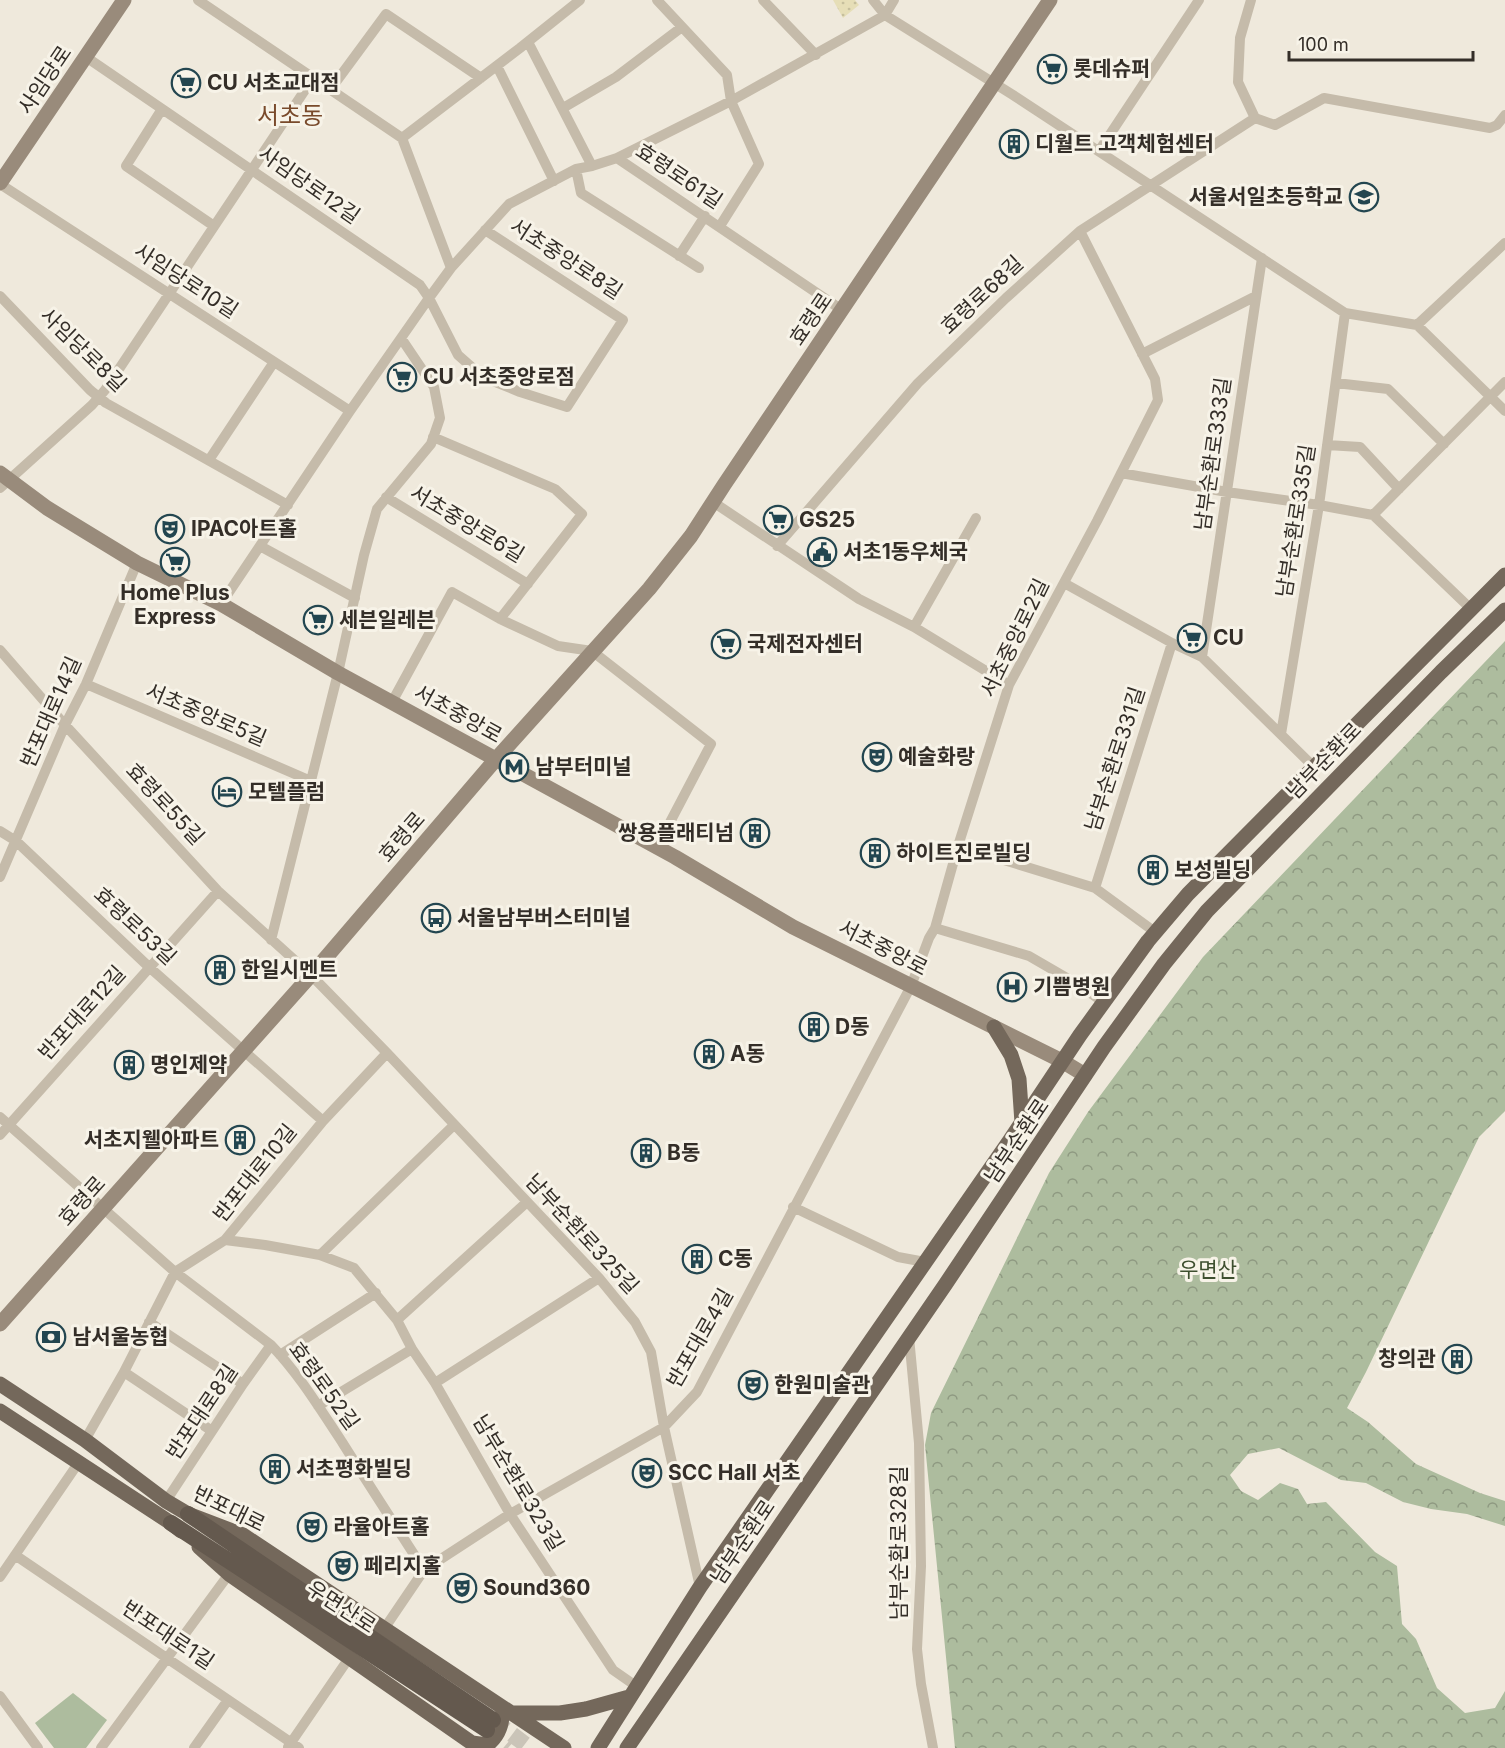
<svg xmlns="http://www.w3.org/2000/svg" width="1505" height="1748" font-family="Inter,'Noto Sans KR',sans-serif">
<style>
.green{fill:#adbc9e}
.forest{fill:url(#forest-crowns)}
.sand{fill:url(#sand-dots)}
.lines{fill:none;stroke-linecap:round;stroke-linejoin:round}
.trunk-tunnel{stroke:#cac4b8;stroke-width:16;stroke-dasharray:16 8;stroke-linecap:butt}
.minor{stroke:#c5bbaa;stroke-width:10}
.secondary{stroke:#998b7b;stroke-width:15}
.primary{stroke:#74685b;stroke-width:15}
.trunk{stroke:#64594e;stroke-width:16}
.labels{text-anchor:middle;stroke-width:6;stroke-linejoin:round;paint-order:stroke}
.poi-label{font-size:21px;font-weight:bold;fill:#342e28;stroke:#f7f3e8;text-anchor:start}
.street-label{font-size:21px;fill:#342e28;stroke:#f7f3e8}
.park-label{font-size:21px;fill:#3e4f2f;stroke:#f7f3e8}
.quarter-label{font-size:24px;fill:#794a2b;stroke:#f7f3e8}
</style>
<defs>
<pattern id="forest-crowns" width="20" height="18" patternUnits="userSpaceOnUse" patternTransform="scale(1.5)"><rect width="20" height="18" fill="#adbc9e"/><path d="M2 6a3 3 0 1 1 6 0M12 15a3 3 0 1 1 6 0" fill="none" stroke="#8e9981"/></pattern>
<pattern id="sand-dots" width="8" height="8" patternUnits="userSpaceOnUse" patternTransform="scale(1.5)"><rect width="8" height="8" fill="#e6deb7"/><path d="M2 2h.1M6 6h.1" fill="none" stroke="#c6bf9d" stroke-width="1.8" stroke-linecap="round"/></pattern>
</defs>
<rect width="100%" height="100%" fill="#efe9dc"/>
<!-- green -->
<path class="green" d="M73 1693 107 1720 86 1748H54L35 1723Z"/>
<!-- forest -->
<path class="forest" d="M1505 641V1111L1479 1137 1366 1372 1347 1408 1368 1422 1416 1464 1480 1493 1505 1501V1526L1467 1514 1431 1509 1403 1502 1366 1483 1341 1480 1279 1448 1248 1454 1230 1475 1241 1491 1258 1500 1280 1483 1298 1489 1307 1504 1326 1502 1375 1552 1397 1566 1402 1624 1416 1639 1437 1688 1465 1713 1495 1708 1505 1691V1748H955L925 1445 931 1413 1049 1173 1088 1112 1203 957Z"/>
<!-- sand -->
<path class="sand" d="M833 0H855L859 5 843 18Z"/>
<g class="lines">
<!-- trunk-tunnel -->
<path class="trunk-tunnel" d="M493 1720 530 1748
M487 1730 508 1748"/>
<!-- minor -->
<path class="minor" d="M198 0 402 138
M657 0 727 75 731 101 759 164 720 226
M763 0 816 55
M873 0 885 15 1013 95 1345 313 1417 325 1505 411
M528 42 592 166
M86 57 420 285 429 298 458 355 483 377 520 392 567 407 623 320 485 230
M497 66 554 181
M330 90 386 14 481 78
M563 108 616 77 682 27
M162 109 126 166 214 226
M1255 118 1275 125 1324 98 1490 128 1497 125 1505 115
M402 138 520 48 580 0
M402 138 451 268
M1099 151 1199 0
M617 158 842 310
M576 169 581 193 699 268
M0 184 350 411
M679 256 705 216
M0 296 90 390 106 403 288 505
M1417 325 1505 243
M1142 354 1256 296
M1336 383 1388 389 1444 444
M433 437 555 489 582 514 500 619
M1327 445 1360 447 1399 489
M209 460 274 362
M1121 473 1227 492 1319 505 1373 515 1471 609
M0 488 92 405 105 390 313 78
M386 497 528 584
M713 502 859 599 914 627 1009 685
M1373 515 1505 382
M260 546 355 598
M777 546 918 383 1006 298 1080 231 1255 118 1238 82 1240 38 1251 0
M1064 583 1172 643 1202 657 1314 767
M221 604 350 411 429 298 451 268 509 204 576 169 592 166 617 158 731 101 885 15 894 0
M914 627 976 518
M0 650 65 725 218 891 311 975 387 1053 599 1278 635 1322 651 1352 664 1427 700 1587
M1202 657 1262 258
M86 684 311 781
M392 702 452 592 500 619 558 646 592 651 711 744 657 847
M1281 734 1319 505 1345 313
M0 831 16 841 149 967 323 1121
M958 846 1095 888 1155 932
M0 877 65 725 86 684 137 563
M1095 888 1172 643
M935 928 1029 956 1079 985 1103 1002
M271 940 338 673 364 555 377 509 431 444 440 418 434 387 401 338
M0 1117 175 1272 271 1345C299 1374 320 1409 342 1442 369 1485 397 1528 424 1570
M0 1135 218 891
M793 1207 898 1257 925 1262
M225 1240 265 1245 320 1255 354 1268 397 1320 412 1349 435 1383 510 1514 613 1670 636 1686
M320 1255 454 1125
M397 1320 527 1202
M149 1322 243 1384
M909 1337 919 1443 921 1566 917 1649 921 1684 933 1748
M280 1355 376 1293
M124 1372 212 1431
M435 1383 599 1278
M318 1406 412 1349
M85 1440 124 1372 175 1272 225 1240 323 1121 387 1053
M166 1501 243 1384 271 1345
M15 1555 299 1748
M0 1577 79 1462
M384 1629 424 1570 510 1514 664 1427 697 1392 911 986 929 938 935 928 958 846 1009 685 1097 521 1158 400 1155 379 1080 231
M0 1696 38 1748
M288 1747 349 1658
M101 1748 229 1574
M194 1748 228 1700"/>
<!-- secondary -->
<path class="secondary" d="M0 183 124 0
M0 473 47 508 137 563 221 604 338 673 675 857 793 927 1062 1061 1085 1075
M0 1324 311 975 496 759 649 589 691 536 724 485 1050 0"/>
<!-- primary -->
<path class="primary" d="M994 1027 1011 1055 1019 1079 1022 1123
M0 1384 85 1440 166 1501 188 1514 243 1535 564 1748
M0 1411 171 1523 181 1531
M199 1547 229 1574 479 1748
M511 1713H560L586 1709 629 1697
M472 1743 487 1745C500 1735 502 1723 503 1708
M598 1748 700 1587 1010 1140 1080 1035 1148 941 1188 894 1505 575
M627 1748 945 1285 1104 1047 1164 964 1207 911 1441 672 1505 610"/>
<!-- trunk -->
<path class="trunk" d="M188 1514 493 1720
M171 1523 487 1730"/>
</g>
<!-- icons -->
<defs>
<g id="supermarket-ring" transform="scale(1.5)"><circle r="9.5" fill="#f7f3e8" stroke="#234650" stroke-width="1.5"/><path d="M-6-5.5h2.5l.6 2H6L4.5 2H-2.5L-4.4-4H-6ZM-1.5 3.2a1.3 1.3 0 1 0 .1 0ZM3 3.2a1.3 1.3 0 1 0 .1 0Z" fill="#234650"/></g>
<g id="building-ring" transform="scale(1.5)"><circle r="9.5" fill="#f7f3e8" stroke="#234650" stroke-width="1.5"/><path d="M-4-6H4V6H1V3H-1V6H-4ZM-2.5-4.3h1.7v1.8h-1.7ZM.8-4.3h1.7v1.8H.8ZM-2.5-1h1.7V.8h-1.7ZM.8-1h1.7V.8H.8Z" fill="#234650"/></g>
<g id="school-ring" transform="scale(1.5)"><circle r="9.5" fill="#f7f3e8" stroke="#234650" stroke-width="1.5"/><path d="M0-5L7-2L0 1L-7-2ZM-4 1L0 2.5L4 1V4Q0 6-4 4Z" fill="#234650"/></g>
<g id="theatre-ring" transform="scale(1.5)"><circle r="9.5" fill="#f7f3e8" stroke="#234650" stroke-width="1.5"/><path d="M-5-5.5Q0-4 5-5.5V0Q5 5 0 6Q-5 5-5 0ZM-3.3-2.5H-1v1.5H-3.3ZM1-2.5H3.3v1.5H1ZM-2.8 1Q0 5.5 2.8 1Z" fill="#234650"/></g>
<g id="civic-ring" transform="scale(1.5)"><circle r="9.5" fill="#f7f3e8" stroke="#234650" stroke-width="1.5"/><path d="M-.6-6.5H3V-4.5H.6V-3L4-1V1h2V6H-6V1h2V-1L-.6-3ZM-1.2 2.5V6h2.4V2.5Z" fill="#234650"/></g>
<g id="metro-ring" transform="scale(1.5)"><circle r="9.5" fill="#f7f3e8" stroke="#234650" stroke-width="1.5"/><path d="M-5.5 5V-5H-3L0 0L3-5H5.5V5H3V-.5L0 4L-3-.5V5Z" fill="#234650"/></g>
<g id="hotel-ring" transform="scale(1.5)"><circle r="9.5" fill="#f7f3e8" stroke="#234650" stroke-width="1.5"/><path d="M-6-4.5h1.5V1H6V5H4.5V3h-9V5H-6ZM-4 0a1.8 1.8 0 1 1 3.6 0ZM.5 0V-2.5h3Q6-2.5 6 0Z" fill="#234650"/></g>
<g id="bus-ring" transform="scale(1.5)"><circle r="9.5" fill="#f7f3e8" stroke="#234650" stroke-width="1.5"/><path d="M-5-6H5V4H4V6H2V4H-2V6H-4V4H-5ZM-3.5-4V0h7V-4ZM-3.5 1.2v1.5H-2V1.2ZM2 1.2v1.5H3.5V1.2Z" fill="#234650"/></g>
<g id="hospital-ring" transform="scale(1.5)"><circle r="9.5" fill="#f7f3e8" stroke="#234650" stroke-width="1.5"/><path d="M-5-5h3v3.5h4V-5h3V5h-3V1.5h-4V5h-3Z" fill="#234650"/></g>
<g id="bank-ring" transform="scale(1.5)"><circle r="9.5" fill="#f7f3e8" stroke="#234650" stroke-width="1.5"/><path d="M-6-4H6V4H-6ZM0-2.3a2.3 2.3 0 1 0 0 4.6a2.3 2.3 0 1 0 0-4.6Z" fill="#234650"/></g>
</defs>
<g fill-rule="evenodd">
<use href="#supermarket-ring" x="1052" y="69"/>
<use href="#supermarket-ring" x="186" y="83"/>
<use href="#building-ring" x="1014" y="144"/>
<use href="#school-ring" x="1364" y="197"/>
<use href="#supermarket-ring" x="402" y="377"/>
<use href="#supermarket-ring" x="778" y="520"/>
<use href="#theatre-ring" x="170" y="529"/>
<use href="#civic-ring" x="822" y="552"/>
<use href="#supermarket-ring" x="175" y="562"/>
<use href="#supermarket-ring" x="318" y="620"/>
<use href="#supermarket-ring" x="1192" y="638"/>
<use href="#supermarket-ring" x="726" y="644"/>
<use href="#theatre-ring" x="877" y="757"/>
<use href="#metro-ring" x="514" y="767"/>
<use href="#hotel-ring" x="227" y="792"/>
<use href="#building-ring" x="755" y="833"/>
<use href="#building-ring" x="875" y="853"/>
<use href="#building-ring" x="1153" y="870"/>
<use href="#bus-ring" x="436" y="918"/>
<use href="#building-ring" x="220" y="970"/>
<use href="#hospital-ring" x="1012" y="987"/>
<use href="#building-ring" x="814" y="1027"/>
<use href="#building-ring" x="709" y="1054"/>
<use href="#building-ring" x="129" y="1065"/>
<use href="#building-ring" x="240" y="1140"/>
<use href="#building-ring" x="646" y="1153"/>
<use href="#building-ring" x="697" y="1259"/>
<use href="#bank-ring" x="51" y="1337"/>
<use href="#building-ring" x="1457" y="1359"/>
<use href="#theatre-ring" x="753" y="1385"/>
<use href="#building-ring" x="275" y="1469"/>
<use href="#theatre-ring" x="647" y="1473"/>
<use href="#theatre-ring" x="312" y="1527"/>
<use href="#theatre-ring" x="343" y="1566"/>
<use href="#theatre-ring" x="462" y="1588"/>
</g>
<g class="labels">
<!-- poi labels -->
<g class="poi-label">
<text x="1073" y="76">롯데슈퍼</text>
<text x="207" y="90">CU 서초교대점</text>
<text x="1035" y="151">디월트 고객체험센터</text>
<text x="1343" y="204" text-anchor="end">서울서일초등학교</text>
<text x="423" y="384">CU 서초중앙로점</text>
<text x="799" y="527">GS25</text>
<text x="191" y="536">IPAC아트홀</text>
<text x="843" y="559">서초1동우체국</text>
<text x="175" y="600" text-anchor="middle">Home Plus<tspan x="175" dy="24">Express</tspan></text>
<text x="339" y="627">세븐일레븐</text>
<text x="1213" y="645">CU</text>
<text x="747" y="651">국제전자센터</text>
<text x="898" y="764">예술화랑</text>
<text x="535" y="774">남부터미널</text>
<text x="248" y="799">모텔플럼</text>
<text x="734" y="840" text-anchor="end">쌍용플래티넘</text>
<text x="896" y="860">하이트진로빌딩</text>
<text x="1174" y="877">보성빌딩</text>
<text x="457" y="925">서울남부버스터미널</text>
<text x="241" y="977">한일시멘트</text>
<text x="1033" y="994">기쁨병원</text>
<text x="835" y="1034">D동</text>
<text x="730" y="1061">A동</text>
<text x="150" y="1072">명인제약</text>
<text x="219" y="1147" text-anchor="end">서초지웰아파트</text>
<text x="667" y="1160">B동</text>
<text x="718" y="1266">C동</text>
<text x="72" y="1344">남서울농협</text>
<text x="1436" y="1366" text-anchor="end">창의관</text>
<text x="774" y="1392">한원미술관</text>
<text x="296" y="1476">서초평화빌딩</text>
<text x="668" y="1480">SCC Hall 서초</text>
<text x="333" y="1534">라율아트홀</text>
<text x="364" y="1573">페리지홀</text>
<text x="483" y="1595">Sound360</text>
</g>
<!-- street labels -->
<g class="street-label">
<text transform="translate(45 80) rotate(-56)" y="7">사임당로</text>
<text transform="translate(679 176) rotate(34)" y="7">효령로61길</text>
<text transform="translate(309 185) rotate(35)" y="7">사임당로12길</text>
<text transform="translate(566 259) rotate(33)" y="7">서초중앙로8길</text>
<text transform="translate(186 281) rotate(33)" y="7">사임당로10길</text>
<text transform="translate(982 295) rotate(-43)" y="7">효령로68길</text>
<text transform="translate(811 319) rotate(-56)" y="7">효령로</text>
<text transform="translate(83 350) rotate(44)" y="7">사임당로8길</text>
<text transform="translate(1213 454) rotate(-82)" y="7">남부순환로333길</text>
<text transform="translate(1296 521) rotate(-81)" y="7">남부순환로335길</text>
<text transform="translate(467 524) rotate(31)" y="7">서초중앙로6길</text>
<text transform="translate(1015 638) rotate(-64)" y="7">서초중앙로2길</text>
<text transform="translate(51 712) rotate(-66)" y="7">반포대로14길</text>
<text transform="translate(458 714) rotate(29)" y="7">서초중앙로</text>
<text transform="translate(206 715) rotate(23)" y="7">서초중앙로5길</text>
<text transform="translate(1115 759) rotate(-72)" y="7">남부순환로331길</text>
<text transform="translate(1324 761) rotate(-46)" y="7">남부순환로</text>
<text transform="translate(165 804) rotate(47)" y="7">효령로55길</text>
<text transform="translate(402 837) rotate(-49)" y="7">효령로</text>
<text transform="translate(135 926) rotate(43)" y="7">효령로53길</text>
<text transform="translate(883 948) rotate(27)" y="7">서초중앙로</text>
<text transform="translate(82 1013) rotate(-48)" y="7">반포대로12길</text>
<text transform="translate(1017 1141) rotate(-56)" y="7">남부순환로</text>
<text transform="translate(255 1173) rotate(-51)" y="7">반포대로10길</text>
<text transform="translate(82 1201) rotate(-48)" y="7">효령로</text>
<text transform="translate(582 1234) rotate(47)" y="7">남부순환로325길</text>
<text transform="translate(700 1338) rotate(-60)" y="7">반포대로4길</text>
<text transform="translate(324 1386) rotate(54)" y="7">효령로52길</text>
<text transform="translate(202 1412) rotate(-56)" y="7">반포대로8길</text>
<text transform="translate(518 1483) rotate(59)" y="7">남부순환로323길</text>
<text transform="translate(229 1509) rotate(26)" y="7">반포대로</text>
<text transform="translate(743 1542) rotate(-56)" y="7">남부순환로</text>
<text transform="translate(899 1543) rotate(-90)" y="7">남부순환로328길</text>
<text transform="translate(341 1607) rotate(33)" y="7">우면산로</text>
<text transform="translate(168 1635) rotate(34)" y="7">반포대로1길</text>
</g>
<!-- park labels -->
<g class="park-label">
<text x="1208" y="1277">우면산</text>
</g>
<!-- quarter labels -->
<g class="quarter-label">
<text x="290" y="124">서초동</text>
</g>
</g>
<!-- scale -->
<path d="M1289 51v9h184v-9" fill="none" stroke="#342e28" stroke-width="3"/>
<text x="1298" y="51" font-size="18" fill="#342e28" stroke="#f7f3e8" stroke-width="4.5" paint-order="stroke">100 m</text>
</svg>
